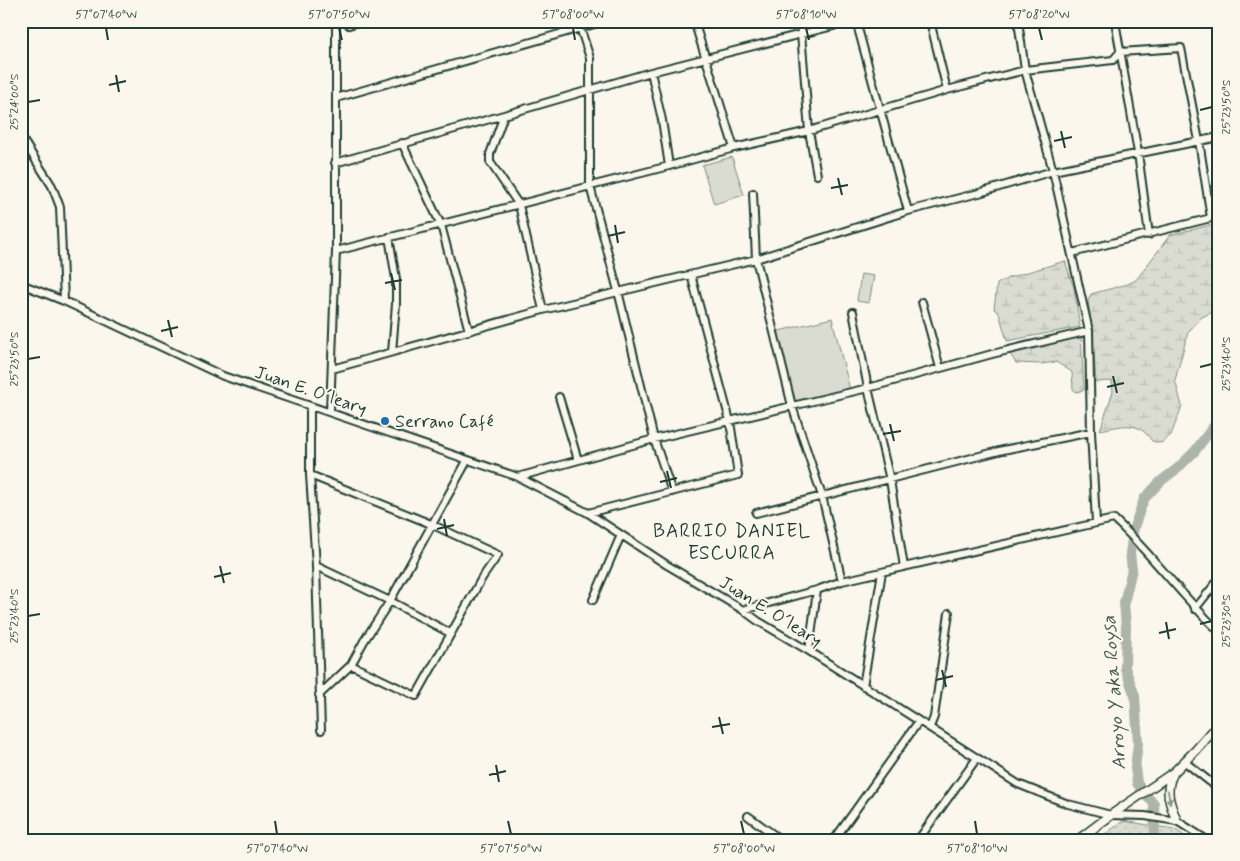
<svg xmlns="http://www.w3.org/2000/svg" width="1240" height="861" font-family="Mynerve,sans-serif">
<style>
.grass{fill:#dbdcd1;stroke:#7d8c82}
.wetland{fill:url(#wetland-marsh);stroke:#7d8c82}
.park{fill:url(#park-dots);stroke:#7d8c82}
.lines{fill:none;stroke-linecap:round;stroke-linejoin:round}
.river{stroke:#adb4aa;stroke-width:10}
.minor-casing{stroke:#1f3d34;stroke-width:10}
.major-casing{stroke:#1f3d34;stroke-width:11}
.minor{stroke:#fbf7ec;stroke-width:6}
.major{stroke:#fbf7ec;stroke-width:8}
.oneway{fill:#8d9a90}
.ticks{fill:none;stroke:#1f3d34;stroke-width:2}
.poi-dot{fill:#1f6fb2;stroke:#fbf7ec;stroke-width:2}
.labels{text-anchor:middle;stroke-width:4;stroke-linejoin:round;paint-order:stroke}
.street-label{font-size:18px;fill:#1f3d34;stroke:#fbf7ec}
.poi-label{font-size:18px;fill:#1f3d34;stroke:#fbf7ec;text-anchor:start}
.neighbourhood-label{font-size:19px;letter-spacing:1px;fill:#1f3d34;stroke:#fbf7ec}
.water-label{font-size:19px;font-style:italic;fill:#425b52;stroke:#fbf7ec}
.neatline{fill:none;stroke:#1f3d34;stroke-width:2}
.ticks-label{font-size:12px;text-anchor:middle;fill:#1f3d34}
</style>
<defs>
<pattern id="wetland-marsh" width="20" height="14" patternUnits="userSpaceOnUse" patternTransform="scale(1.25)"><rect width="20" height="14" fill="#dbdcd1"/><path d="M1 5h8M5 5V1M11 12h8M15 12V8" fill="none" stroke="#bcbeb4"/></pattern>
<pattern id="park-dots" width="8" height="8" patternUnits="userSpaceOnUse" patternTransform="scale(1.25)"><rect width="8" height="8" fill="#dbdcd1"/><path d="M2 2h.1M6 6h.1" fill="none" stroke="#bcbeb4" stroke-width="1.8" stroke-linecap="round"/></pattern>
</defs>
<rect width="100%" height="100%" fill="#fbf7ec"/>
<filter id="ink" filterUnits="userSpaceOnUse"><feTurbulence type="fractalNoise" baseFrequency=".02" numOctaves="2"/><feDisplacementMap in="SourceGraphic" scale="10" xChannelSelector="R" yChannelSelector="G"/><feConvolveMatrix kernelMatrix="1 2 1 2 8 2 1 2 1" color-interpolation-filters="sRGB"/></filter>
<g filter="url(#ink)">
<!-- grass -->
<path class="grass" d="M732 157 744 195 714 204 702 165Z
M861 274 874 276 869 303 857 301Z
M832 318 850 390 793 404 775 332Z"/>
<!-- wetland -->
<path class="wetland" d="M1219 223V309L1202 317 1188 332 1175 380 1182 406 1171 435 1161 443 1152 441C1137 419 1123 426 1100 430L1113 392 1112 381 1096 382 1092 329 1088 301 1091 294 1128 284 1136 280 1170 235Z
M1065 261 1074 288 1080 327 1007 341 999 313 994 309 997 284 1008 278Z
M1081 336 1084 390 1076 392 1073 389 1072 372 1056 362 1041 364 1016 363 1008 351Z"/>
<!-- park -->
<path class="park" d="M1123 821 1174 829 1191 840H1097Z"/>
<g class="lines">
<!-- river -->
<path class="river" d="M1155 840 1154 803 1147 797 1137 783 1135 768 1138 743 1135 696 1125 668 1126 626 1124 603 1132 569 1130 553 1134 527 1144 499 1161 481 1178 468 1195 451 1219 419"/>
<!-- minor casing -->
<g class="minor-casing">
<path id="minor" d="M578 21 590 58V186L618 291 654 439 672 492
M694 21 734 148
M800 21 809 131 817 175
M856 21 908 211
M930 21 947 90
M1018 21 1025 70 1053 171 1089 331 1091 432 1096 522
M1115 21 1138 153 1149 235
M349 25 362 21
M651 72 662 120 669 166
M336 98 605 21
M21 137 52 186 60 207 64 301
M402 143 441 225 469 331
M335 163 504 115
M753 193 756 259 792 406 822 496 842 581
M389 237 396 279V304L392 352
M336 251 669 166 734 148 809 131 947 90 1025 70 1113 60 1120 52 1181 48 1199 141 1211 218
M1072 253 1219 216
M21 284 64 301 223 376 518 477 588 513 667 565 743 610 758 621 809 651 1018 784 1068 804 1111 815 1145 816 1177 821 1207 840
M922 302 940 368
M543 310 519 205 490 162V154L504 115 651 72 853 21
M853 312 868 388 890 480 904 567
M332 369 543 310 756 259 908 211 979 193 1053 171 1219 137
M559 397 578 460
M310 406V475L316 566 321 730
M330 412 336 251V21
M1217 452 1219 454
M310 475 431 524 498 555 482 578 416 696 351 665
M518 477 654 439 868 388 992 354 1089 331
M588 513 738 475 730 421 691 275
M756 513 1003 450 1091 432
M316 566 390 601 450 633
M593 600 621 535
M1195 609 1219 579
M743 610 817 590 842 581 1114 519C1152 554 1181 596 1219 631
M809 651 817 590
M863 686 882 572
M319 695 351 665 364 641 390 601 467 461
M930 727 934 717 949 613
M1185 762 1219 789
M748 816 781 840
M834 840 919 721
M918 840 977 758"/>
</g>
<!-- major casing -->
<g class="major-casing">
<path id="major" d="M1173 774C1164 790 1170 805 1177 821
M1078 840 1111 815 1174 772 1196 750 1219 724"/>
</g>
<!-- minor -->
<use href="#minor" class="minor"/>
<!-- major -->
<use href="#major" class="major"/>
</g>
<!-- one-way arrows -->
<defs><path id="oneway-solid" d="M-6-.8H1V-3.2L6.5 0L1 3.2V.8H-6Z" transform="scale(1.25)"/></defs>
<use class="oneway" href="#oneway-solid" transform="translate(1169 797) rotate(80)"/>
</g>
<!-- ticks -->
<path class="ticks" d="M106 28 108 40M339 28 342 40M573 28 575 40M806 28 809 40M1039 28 1042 40M116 75 119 92M109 85 126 81M28 102 40 100M1200 110 1212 107M1061 131 1065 148M1054 141 1072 137M838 178 842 195M831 188 848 185M615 225 618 243M608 236 625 232M391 273 395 290M385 283 402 280M168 320 172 337M161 331 178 327M28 359 40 357M1200 367 1212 364M1113 376 1117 393M1107 387 1124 383M890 424 894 441M883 434 901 431M667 471 671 488M660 482 677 478M444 519 447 536M437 529 454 525M220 566 224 583M214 577 231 573M28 616 40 614M1166 622 1169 639M1200 624 1212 621M1159 633 1176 629M942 670 946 687M936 680 953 676M719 717 723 734M712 727 730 724M496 765 499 782M489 775 506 771M275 821 277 834M508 821 511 834M741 821 744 834M975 821 977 834"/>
<!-- markers -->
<circle class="poi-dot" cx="385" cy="421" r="5"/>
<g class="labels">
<!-- street labels -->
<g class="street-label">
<text transform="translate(311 390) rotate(19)" y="6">Juan E. O´leary</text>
<text transform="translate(771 611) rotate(32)" y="6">Juan E. O´leary</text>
</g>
<!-- poi labels -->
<g class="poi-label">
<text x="395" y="427">Serrano Café</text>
</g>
<!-- neighbourhood labels -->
<g class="neighbourhood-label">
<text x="732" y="537">BARRIO DANIEL<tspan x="732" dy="22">ESCURRA</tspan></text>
</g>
<!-- water labels -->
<g class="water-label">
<text transform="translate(1113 693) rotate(-94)" y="7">Arroyo Y aka Roysa</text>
</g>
</g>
<!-- margin -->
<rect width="1240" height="861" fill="none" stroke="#fbf7ec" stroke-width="55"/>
<rect x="28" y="28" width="1184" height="806" class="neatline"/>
<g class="ticks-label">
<text x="106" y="18">57°07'40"W</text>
<text x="339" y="18">57°07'50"W</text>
<text x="573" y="18">57°08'00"W</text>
<text x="806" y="18">57°08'10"W</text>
<text x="1039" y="18">57°08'20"W</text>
<text transform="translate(14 102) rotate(-90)" y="4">25°24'00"S</text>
<text transform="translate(1226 107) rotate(-90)" y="4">25°23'50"S</text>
<text transform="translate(14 359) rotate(-90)" y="4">25°23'50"S</text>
<text transform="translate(1226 364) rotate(-90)" y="4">25°23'40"S</text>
<text transform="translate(14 616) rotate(-90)" y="4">25°23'40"S</text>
<text transform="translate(1226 621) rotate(-90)" y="4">25°23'30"S</text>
<text x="277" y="852">57°07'40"W</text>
<text x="511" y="852">57°07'50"W</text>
<text x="744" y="852">57°08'00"W</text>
<text x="977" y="852">57°08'10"W</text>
</g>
</svg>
